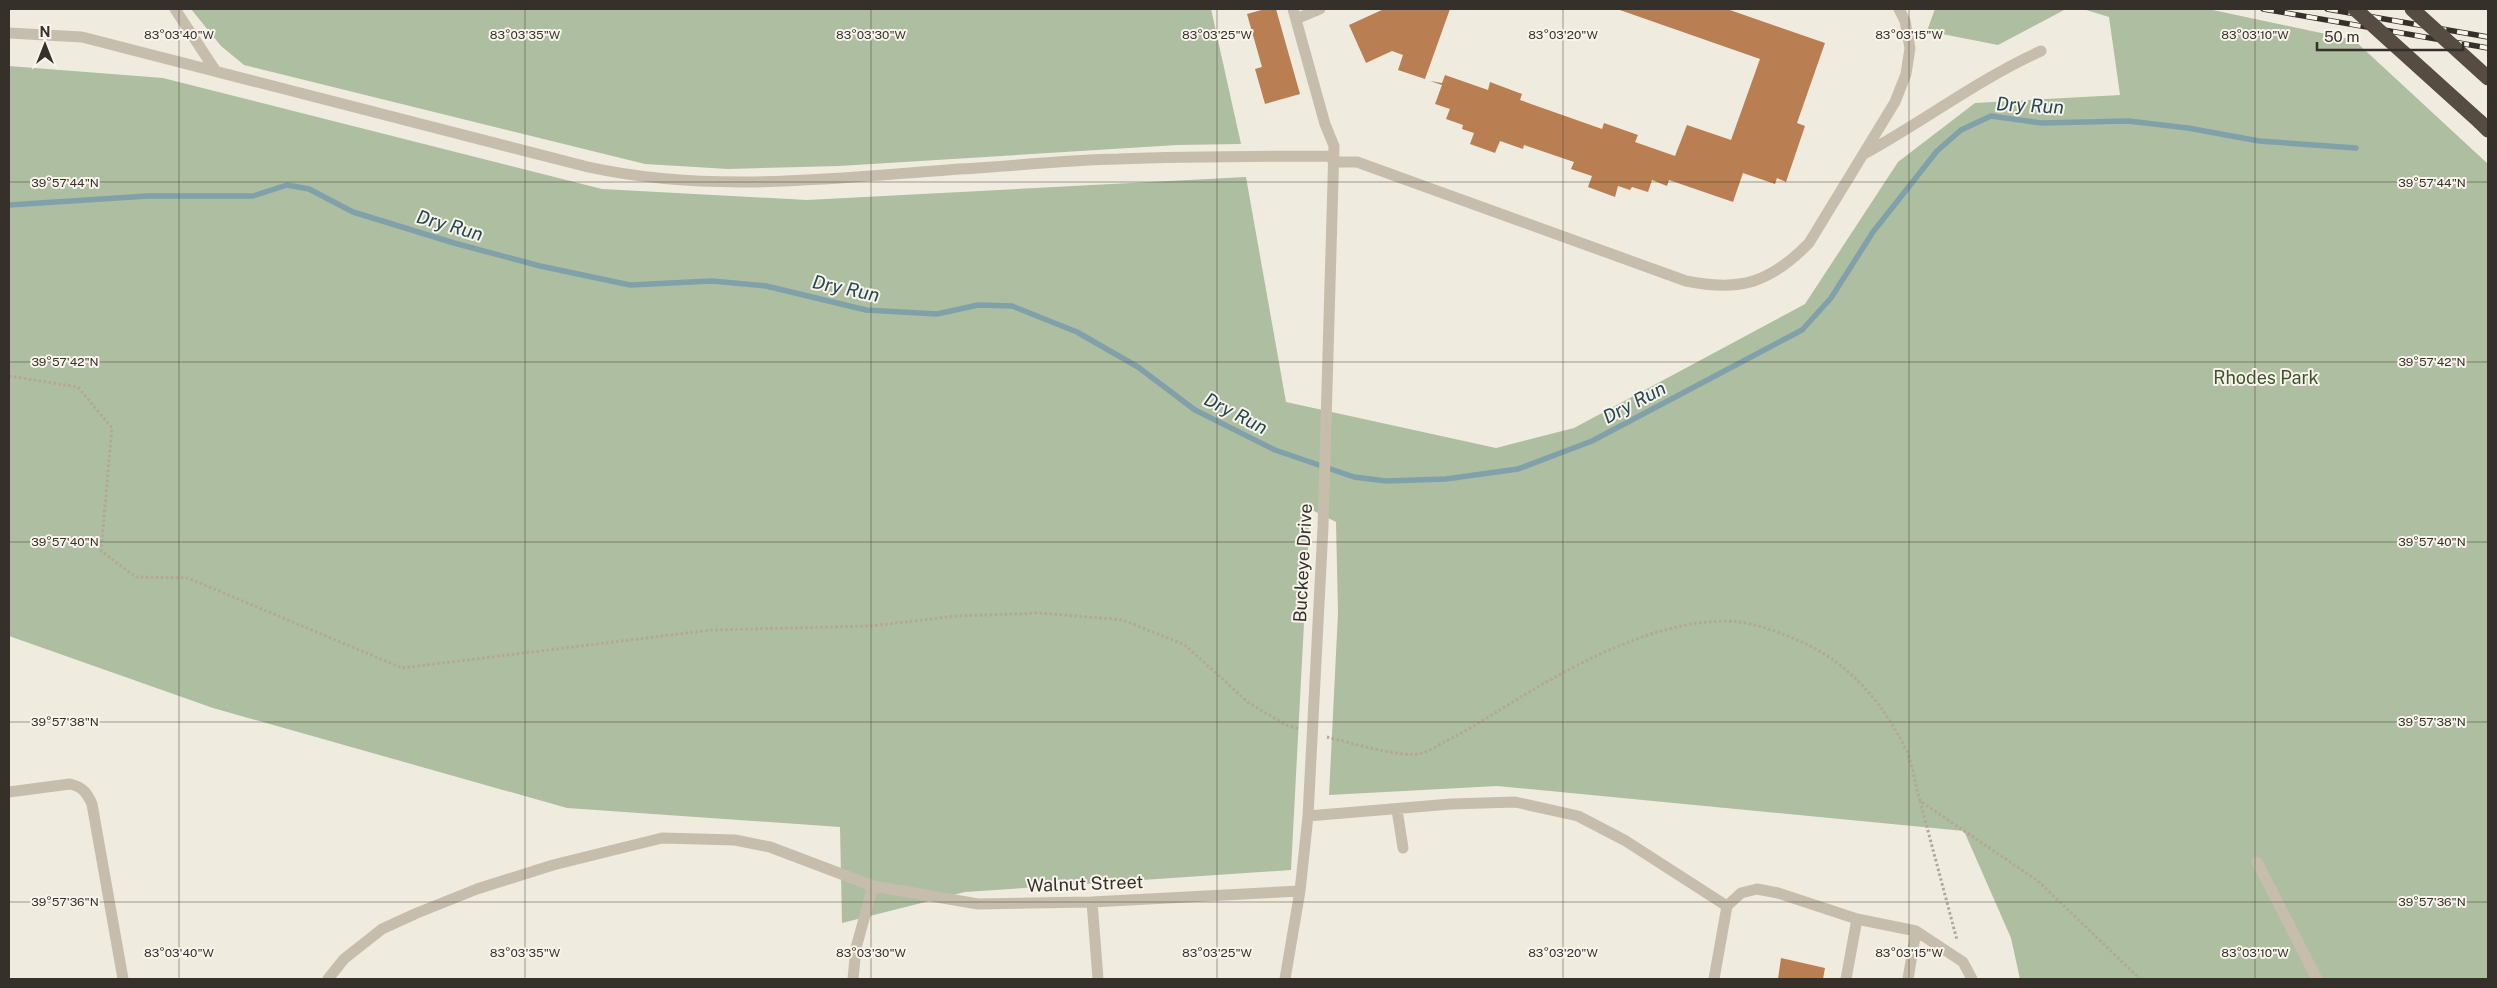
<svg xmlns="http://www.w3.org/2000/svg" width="2497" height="988" font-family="'Public Sans',sans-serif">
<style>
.green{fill:#aebea0}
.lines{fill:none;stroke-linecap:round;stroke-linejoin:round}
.stream{stroke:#80a1aa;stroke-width:5.5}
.building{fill:#b97f53}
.path{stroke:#b3a896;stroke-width:3;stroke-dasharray:2.5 2.5;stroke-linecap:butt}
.service{stroke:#c7bdac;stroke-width:11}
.motorway{stroke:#564c42;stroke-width:15}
.rail-casing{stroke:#36302a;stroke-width:5.5}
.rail{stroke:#f8f4eb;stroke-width:4;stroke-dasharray:11;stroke-linecap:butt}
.motorway-bridge{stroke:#564c42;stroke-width:15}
.ticks{fill:none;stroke:#36302a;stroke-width:1;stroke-opacity:0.45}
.labels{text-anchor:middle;stroke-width:4;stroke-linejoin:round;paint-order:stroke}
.park-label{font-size:18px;fill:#3f5230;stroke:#f8f4eb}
.street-label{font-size:18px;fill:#36302a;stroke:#f8f4eb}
.water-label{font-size:19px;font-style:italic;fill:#244753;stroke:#f8f4eb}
.ticks-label{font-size:12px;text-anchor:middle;fill:#36302a;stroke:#f8f4eb;stroke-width:4;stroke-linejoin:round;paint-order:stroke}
</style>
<rect width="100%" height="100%" fill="#f0ebdf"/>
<!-- green -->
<path class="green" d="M191 9H1211L1241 144 1177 145 839 166 728 169 645 164 244 65 221 46Z
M1935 9H2066L1998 45 1927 31Z
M2083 9H2208L2354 40 2488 164V979H2020L2011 938 1964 831 1497 786 1329 795 1338 613 1336 522 1310 509 1291 870 965 892 842 923 840 827 567 808 213 708 9 636V66L163 78 602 189 807 200 1246 177 1286 402 1496 448 1574 428 1805 304 1898 162 1975 103 2120 95 2109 17Z"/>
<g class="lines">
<!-- stream -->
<path class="stream" d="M9 205 148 196H253L287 185 309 189 353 212 454 243 540 266 630 285 712 281 766 286 866 310 937 314 978 305 1012 306 1077 332 1138 367 1195 410 1275 450 1354 477 1386 481 1446 479 1518 469 1592 441 1802 330 1831 298 1873 232 1937 151 1961 130 1991 116 2041 123 2128 121 2188 128 2259 141 2356 148"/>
</g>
<!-- building -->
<path class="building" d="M1265 9H1276L1300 94 1265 104 1255 69 1262 67 1247 14Z
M1384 9H1450L1425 79 1398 70 1403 55 1392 51 1366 63 1349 25Z
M1617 9H1727L1825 43 1797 123 1805 126 1786 182 1777 178 1775 184 1743 173 1733 202 1669 180 1667 186 1652 180 1648 192 1632 187 1630 190 1618 186 1615 197 1588 187 1592 176 1571 169 1574 162 1524 145 1523 149 1500 141 1495 153 1470 144 1474 133 1462 129 1463 125 1446 119 1450 109 1435 104 1442 85 1430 81 1442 83 1445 75 1488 90 1490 82 1522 94 1520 100 1602 129 1604 123 1638 135 1635 142 1675 156 1687 125 1731 140 1760 59Z
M1781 958 1825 968 1823 979H1778Z"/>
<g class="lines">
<!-- path -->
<path class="path" d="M9 376 78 387 112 428 101 551 136 577 188 578 402 668 711 630 870 626 956 616 1040 613 1123 620 1185 645 1249 703 1286 725 1299 729
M1327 737C1348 742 1403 759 1423 753 1431 750 1439 745 1446 741 1476 726 1502 708 1531 691 1588 657 1671 615 1739 622 1762 625 1783 634 1804 643 1850 664 1884 704 1906 750 1913 765 1915 784 1920 801L2038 881 2140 979
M1920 801 1957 940"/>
<!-- service -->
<path class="service" d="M175 9 215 70
M1296 19 1320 9
M9 33 82 37 588 167C712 194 835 178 960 169 1013 166 1066 160 1118 159 1190 156 1262 156 1334 156
M1864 154C1924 121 1979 79 2041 51
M1333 162H1357L1686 281C1740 292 1770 283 1809 243L1895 102 1906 74 1910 48 1905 21 1899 9
M9 792 70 784C83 787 87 793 92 804L123 979
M1397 810 1403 848
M1308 816 1451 804 1515 802 1578 816 1626 841 1727 906 1714 979
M2257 862 2317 979
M1092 902 1098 979
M1727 906 1741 893 1757 889 1778 893 1857 919 1916 931 1908 979
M1916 931 1963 962 1972 979
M328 979 344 959 382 929 417 913 477 889 553 865 662 838 735 840 770 847 873 886 978 904 1092 902 1300 891
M853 979 856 948 873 886
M1285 979 1300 891 1308 816 1323 527 1334 146 1325 124 1293 9
M1846 979 1857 919"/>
<!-- motorway -->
<path class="motorway" d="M2480 122 2488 130"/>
<!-- rail casing -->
<g class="rail-casing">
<path id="rail" d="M2263 9 2488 48
M2327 9 2488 37"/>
</g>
<!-- rail -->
<use href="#rail" class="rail"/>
<!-- motorway-bridge -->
<path class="motorway-bridge" d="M2355 9 2480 122
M2412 9 2488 78"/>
</g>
<!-- ticks -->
<path class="ticks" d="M179 9V979M525 9V979M871 9V979M1217 9V979M1563 9V979M1909 9V979M2255 9V979M9 182H2488M9 362H2488M9 542H2488M9 722H2488M9 902H2488"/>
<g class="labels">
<!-- park labels -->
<g class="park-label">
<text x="2266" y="384">Rhodes Park</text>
</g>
<!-- street labels -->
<g class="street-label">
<text transform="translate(1303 563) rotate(-87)" y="6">Buckeye Drive</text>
<text transform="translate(1085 884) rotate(-2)" y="6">Walnut Street</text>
</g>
<!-- water labels -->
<g class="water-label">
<text transform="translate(2030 105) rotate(3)" y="7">Dry Run</text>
<text transform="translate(450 225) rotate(16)" y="7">Dry Run</text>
<text transform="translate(846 288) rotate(12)" y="7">Dry Run</text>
<text transform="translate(1634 402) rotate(-28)" y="7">Dry Run</text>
<text transform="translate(1236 413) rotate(27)" y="7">Dry Run</text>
</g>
</g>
<g class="ticks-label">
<text x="179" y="39">83°03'40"W</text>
<text x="525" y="39">83°03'35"W</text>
<text x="871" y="39">83°03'30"W</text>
<text x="1217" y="39">83°03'25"W</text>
<text x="1563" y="39">83°03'20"W</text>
<text x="1909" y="39">83°03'15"W</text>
<text x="2255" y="39">83°03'10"W</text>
<text x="65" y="187">39°57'44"N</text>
<text x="2432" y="187">39°57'44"N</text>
<text x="65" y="366">39°57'42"N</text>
<text x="2432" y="366">39°57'42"N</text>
<text x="65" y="546">39°57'40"N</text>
<text x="2432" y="546">39°57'40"N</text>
<text x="65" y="726">39°57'38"N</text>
<text x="2432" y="726">39°57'38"N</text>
<text x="65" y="906">39°57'36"N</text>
<text x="2432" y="906">39°57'36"N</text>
<text x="179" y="957">83°03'40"W</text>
<text x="525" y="957">83°03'35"W</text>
<text x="871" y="957">83°03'30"W</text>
<text x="1217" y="957">83°03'25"W</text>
<text x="1563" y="957">83°03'20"W</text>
<text x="1909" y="957">83°03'15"W</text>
<text x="2255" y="957">83°03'10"W</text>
</g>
<!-- border -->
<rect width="2497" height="988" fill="none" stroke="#36302a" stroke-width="20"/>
<!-- north arrow -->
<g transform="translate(45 45)" stroke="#f8f4eb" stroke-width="4" paint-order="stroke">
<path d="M0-4L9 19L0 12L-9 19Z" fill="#36302a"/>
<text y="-8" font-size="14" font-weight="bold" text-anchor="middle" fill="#36302a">N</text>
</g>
<!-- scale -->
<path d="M2317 42v8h146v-8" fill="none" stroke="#36302a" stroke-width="2.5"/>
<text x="2324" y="42" font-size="15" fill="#36302a" stroke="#f8f4eb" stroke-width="4" paint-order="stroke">50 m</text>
</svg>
